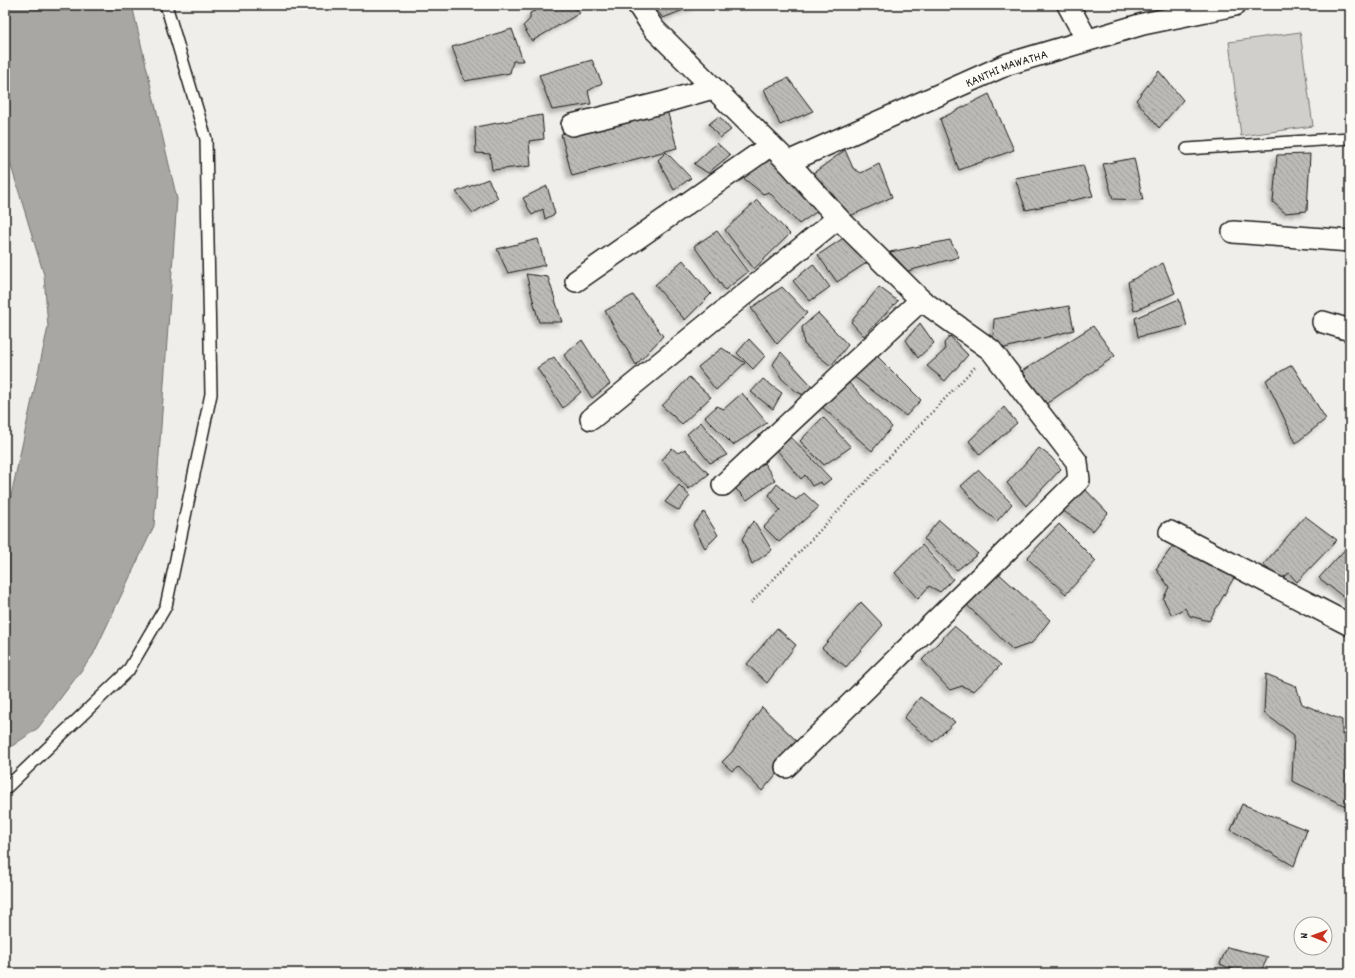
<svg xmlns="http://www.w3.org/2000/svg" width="1355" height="978" font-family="Dekko,sans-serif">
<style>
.grass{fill:#d0cfcc;stroke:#767674}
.water{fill:#a8a7a3;stroke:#706f6d}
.building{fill:url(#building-back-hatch);stroke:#1c1c1c;filter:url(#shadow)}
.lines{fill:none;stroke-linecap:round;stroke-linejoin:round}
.lane-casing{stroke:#1c1c1c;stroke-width:14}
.street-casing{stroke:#1c1c1c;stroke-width:24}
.path{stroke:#1c1c1c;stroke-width:2.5;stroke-dasharray:1 3;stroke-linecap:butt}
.lane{stroke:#fdfcf7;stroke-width:11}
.street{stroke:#fdfcf7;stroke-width:21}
.labels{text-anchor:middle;stroke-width:3;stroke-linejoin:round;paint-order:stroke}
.street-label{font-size:13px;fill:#1c1c1c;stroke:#fdfcf7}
</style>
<defs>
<pattern id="building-back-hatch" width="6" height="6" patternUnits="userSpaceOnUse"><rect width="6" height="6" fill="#bbbab6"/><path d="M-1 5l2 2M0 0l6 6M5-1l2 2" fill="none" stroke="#a09f9c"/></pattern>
<filter id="shadow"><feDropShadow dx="-3.5" dy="3.5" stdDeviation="2" flood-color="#0004"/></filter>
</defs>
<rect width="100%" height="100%" fill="#f0eeea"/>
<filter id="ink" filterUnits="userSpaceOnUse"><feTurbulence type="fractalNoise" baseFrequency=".025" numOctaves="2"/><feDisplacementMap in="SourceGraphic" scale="8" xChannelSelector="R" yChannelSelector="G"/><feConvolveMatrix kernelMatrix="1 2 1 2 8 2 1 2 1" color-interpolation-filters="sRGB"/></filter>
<g filter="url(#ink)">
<!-- grass -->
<path class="grass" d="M1300 32 1313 126 1241 136 1229 42Z"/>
<!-- water -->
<path class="water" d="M5 5H132L177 199 154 526 93 655 38 728 5 751V523L48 327 44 275 5 146Z"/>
<!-- building -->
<path class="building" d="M547 5H573L580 13 532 41 523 26 530 19V13Z
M655 5H696L663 18 653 6Z
M512 29 523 61H513L510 73 465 81 452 47Z
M592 60 602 83 588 91 591 104 552 110 539 75Z
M1159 71 1183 100 1159 128 1136 100Z
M788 78 813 111 780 125 764 89Z
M989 94 1014 150 959 170 940 119Z
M666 106 677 148 572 176 561 134Z
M542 115 544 139 529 141 531 166 492 170 490 154 476 153 475 127Z
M719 116 731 130 720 138 709 124Z
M717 143 730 155 708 173 694 164Z
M845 150 853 168 861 173 879 164 892 197 850 216 840 208 834 196 827 197 812 174Z
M666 152 691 178 674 190 658 160Z
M1310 154 1307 211 1285 213 1273 202 1277 155Z
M770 158 822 208 799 224 769 192 763 194 741 176Z
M1134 158 1143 200 1113 199 1103 164Z
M1083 165 1093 196 1026 210 1015 178Z
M488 179 498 198 473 213 456 192Z
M547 186 555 214 545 219 543 209 532 215 523 198Z
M757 200 790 234 754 269 725 230Z
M717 231 748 272 725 290 694 246Z
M845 237 868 262 837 282 818 255Z
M538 239 545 265 508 273 497 249Z
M950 240 959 257 908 271 890 252Z
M683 260 711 294 685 320 655 285Z
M1163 263 1175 293 1134 311 1128 282Z
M813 264 830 287 810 301 793 281Z
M526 274 548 277 562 322H539Z
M782 287 807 313 777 344 751 308Z
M879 287 898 301 864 336 851 322Z
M633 295 663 336 636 365 605 311Z
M1179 299 1187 326 1138 337 1135 318Z
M1069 306 1074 330 1001 349 993 338 994 319Z
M818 313 848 345 831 366 804 344 802 327Z
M920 323 934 343 918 358 906 340Z
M1093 326 1115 356 1046 404 1022 371Z
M950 336 968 355 945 381 927 366 945 350 944 343Z
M749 339 765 356 753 369 737 353Z
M582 340 610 384 592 398 564 355Z
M722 348 745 363 716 390 698 367Z
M781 352 812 386 804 395 797 392 782 379 773 364Z
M874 353 921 400 906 416 853 376Z
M554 357 566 375 581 392 563 408 537 368Z
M1292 365 1326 419 1296 443 1266 380Z
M689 377 711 397 682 424 662 406Z
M763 379 782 393 773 409 751 392Z
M847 381 892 427 872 451 821 406Z
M742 393 767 423 733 445 705 417 717 406 724 409Z
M1004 407 1017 423 980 455 969 441Z
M823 417 851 447 824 465 800 441Z
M701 422 727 455 710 463 687 434Z
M790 436 831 479 823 485 820 482 812 486 805 475 801 479 777 450Z
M672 448 678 453 685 449 709 474 689 489 662 460Z
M1039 448 1051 457 1061 469 1026 506 1007 483Z
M762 460 775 480 747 500 733 486Z
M979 470 1012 504 997 521 979 506 961 486Z
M777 484 796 500 804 493 819 507 779 542 764 527 780 510 769 495Z
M679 485 690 496 679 510 676 509 665 502Z
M1085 489 1108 513 1093 531 1062 510Z
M704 512 718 535 705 548 693 525Z
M1305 516 1337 540 1297 582 1289 573 1281 579 1263 565Z
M939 520 978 554 957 570 924 539Z
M754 521 772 550 752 564 742 539 750 525Z
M1059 524 1096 561 1066 594 1027 558Z
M1175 543 1235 576 1209 621 1190 616 1185 608 1172 615 1163 599 1169 587 1156 569Z
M922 545 953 579 940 592 929 586 918 599 895 573Z
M1349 545 1350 546V602L1319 578Z
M996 571 1050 620 1032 643 1013 650 965 603Z
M861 602 883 625 846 667 822 648Z
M954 626 1001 665 974 691 962 686 950 690 922 660Z
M777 628 796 645 767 683 747 664Z
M1266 674 1296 686 1302 704 1342 720V735L1350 732V808L1292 781 1294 735 1264 713Z
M920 697 955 722 933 742 904 718Z
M762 707 801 745 762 791 738 766 732 771 722 762 732 752Z
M1242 804 1307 830 1294 866 1231 830Z
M1227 947 1268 957 1260 973H1241L1220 964Z"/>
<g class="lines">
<!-- lane casing -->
<g class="lane-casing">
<path id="lane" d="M1187 149 1350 138
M5 789 128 671 166 606 211 394 206 139 166 5"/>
</g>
<!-- street casing -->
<g class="street-casing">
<g id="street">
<path d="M638 5 654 29 788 162 838 218 921 300 991 350 1077 462 1079 480 786 767"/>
<path d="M1068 5 1087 40"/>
<path d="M572 125 661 103 713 88"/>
<path id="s1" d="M788 162 1008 64 1143 24 1235 5"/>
<path d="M1233 232 1350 241"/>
<path d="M576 281 771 145"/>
<path d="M1323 322 1350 330"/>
<path d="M591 419 838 218"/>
<path d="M723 485 921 300"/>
<path d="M1170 532 1350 625"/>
</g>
</g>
<!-- path -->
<path class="path" d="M751 603 975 367"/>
<!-- lane -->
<use href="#lane" class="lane"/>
<!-- street -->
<use href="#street" class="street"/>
</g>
</g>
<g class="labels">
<!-- street labels -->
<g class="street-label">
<text dy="5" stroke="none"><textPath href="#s1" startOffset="238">KANTHI MAWATHA</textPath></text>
</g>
</g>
<!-- margin -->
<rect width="1355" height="978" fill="none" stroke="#fdfcf7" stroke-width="20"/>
<rect x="10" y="10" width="1335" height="958" fill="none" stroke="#1c1c1c" stroke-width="1.5" filter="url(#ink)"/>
<!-- north arrow -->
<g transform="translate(1313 936) rotate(271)"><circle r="19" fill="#fdfcf7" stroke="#a3a29f"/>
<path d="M0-3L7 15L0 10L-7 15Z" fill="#c8321e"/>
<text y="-6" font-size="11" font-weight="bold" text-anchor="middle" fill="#1c1c1c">N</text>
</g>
</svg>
